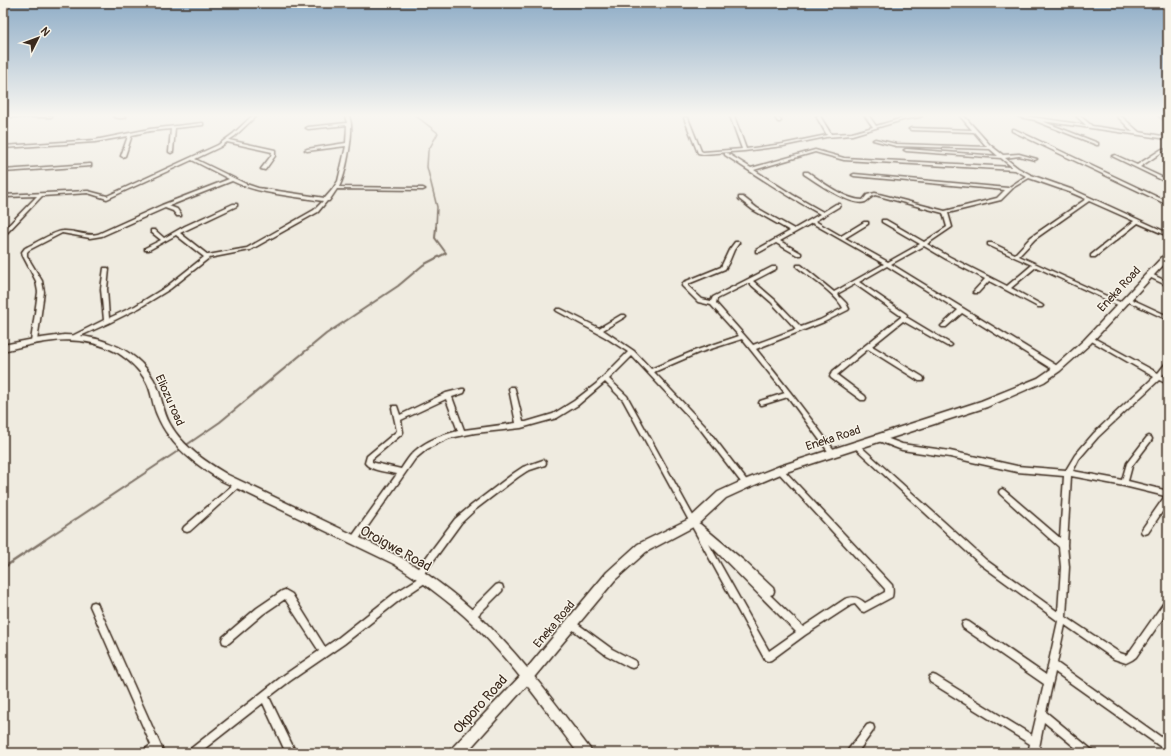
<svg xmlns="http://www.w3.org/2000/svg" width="1171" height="756" font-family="Pangolin,sans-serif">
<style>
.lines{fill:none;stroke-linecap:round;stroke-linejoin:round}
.stream-far2{stroke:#7e7266;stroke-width:1.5}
.stream-far1{stroke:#7e7266;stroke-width:2}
.stream{stroke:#7e7266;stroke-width:2.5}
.minor-casing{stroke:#3b2a1e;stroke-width:3}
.tertiary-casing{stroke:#3b2a1e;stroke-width:3}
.secondary-casing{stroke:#3b2a1e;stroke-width:3}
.minor{fill:#f7f3e8;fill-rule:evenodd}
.tertiary{fill:#f7f3e8;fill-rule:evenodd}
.secondary{fill:#f7f3e8;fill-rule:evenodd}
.labels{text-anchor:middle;stroke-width:3;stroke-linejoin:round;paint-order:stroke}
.street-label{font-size:12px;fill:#3b2a1e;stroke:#f7f3e8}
.near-street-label{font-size:14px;fill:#3b2a1e;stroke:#f7f3e8}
</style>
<rect width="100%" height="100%" fill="#efebe0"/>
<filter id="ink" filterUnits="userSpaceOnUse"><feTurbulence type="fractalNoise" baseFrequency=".025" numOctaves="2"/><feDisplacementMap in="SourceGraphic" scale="8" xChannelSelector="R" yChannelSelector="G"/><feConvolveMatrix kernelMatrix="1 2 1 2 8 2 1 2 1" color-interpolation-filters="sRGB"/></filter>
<g filter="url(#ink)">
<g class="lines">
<!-- stream-far2 -->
<path class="stream-far2" d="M416 116 438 133 428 151 427 167 437 207 436 228"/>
<!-- stream-far1 -->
<path class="stream-far1" d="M185 446 220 422 326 334 398 286 423 265 446 253 435 238 436 227
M43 541 181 449"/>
<!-- stream -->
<path class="stream" d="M3 568 45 540"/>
<!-- minor casing -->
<g class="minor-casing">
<path id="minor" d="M3 116H53L51 117H3Z
M113 116H122L126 117C123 119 116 118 113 116Z
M252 116H256L235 136 229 140 275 150V156L265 170 261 169 271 156 272 152 227 142 220 147 195 159 246 184 258 188 325 198 332 190 338 181 346 146 307 151 305 150 307 149 346 143 347 125 308 129 306 128 308 127 347 123 345 116H349C350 119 351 122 351 125 352 139 346 175 339 187L423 188 425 189 423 190 337 189 329 201H327L318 212 250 250 209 258 170 289 139 308 109 323 76 338 73 336 74 335 104 320 101 289 104 268H108L109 269 107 289 109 318 135 306 166 287 204 257 176 235 149 250H145V248L161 240 151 232V230H155L164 238 185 226 233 204H237V206L180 233 208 255 247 248 314 210 323 201C294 196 258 194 232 181L169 206 177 209 181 215V216H177L173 211 165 208 102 236 90 238 62 233 29 250 27 252V256L42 281 44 292 37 341 36 342H32L31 341 38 292 36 281 23 256 22 252 25 248C34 244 55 231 63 231 75 230 86 237 98 234L162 205 229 179 192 160 107 199 88 193 42 196 5 235H3V231L37 196 3 197V195L88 191 107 196 218 145 233 134Z
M730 116H734L746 149 783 144 827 135 816 116H820L831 134 852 133 873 127 865 116H869L876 126 906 117 922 116 920 117 906 119 852 135 826 137 783 146 744 151 703 154 698 153 684 118 685 117 688 118 701 151 703 152 742 149Z
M774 116H778L781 121 780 122H778Z
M960 116H964L990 145 1003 155 1019 154 1037 159 1035 160 1019 156 1005 158 1018 168 1031 175 1076 191 1168 233V236L1138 223 1095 257H1091V255L1134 221 1089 201 1035 239 1019 256 1124 304 1125 305 1124 306 1122 307 1036 267 1011 288 1042 305 1043 306 1042 307H1038L989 281 978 293H974L973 292 974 291 985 279 946 259 924 246 891 264 1059 367 1060 369 1059 371H1055L962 313 946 327H942L941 326 942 325 958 310 887 266 859 282 906 314 907 315 906 317 951 344 952 345 951 346H947L903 321 872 346 923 377 924 379 923 381H919L868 349 837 375 865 396 866 398 865 400H861L831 378 830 376 833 371 901 317V316L855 284 837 294 846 303 849 309 848 310 824 322 756 349C783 382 809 416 834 450L835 452 834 454 832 455 830 454 788 397 762 405H760L759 403 760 401 785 393 742 339 698 353 654 372 705 426 748 482 749 484 748 486 746 487 744 486 701 430 632 356 609 379 627 396 697 523 700 524 744 561 773 588 774 591 773 594 770 595 803 627 845 599C854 596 858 597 865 603L885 592V589L778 472 777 470 778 468 780 467 782 468 892 585C893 589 893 593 892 597L864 612 861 611 855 604 851 605 805 635 771 660 768 661 765 660 623 400 605 382 578 405 557 418 521 428 475 433 450 438 439 443 427 449 415 459 357 542 354 543 351 542 350 540 351 538 397 474C387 472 371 471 365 463L367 456 397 431 392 408 393 406H397L400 415 446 393 462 389H464L465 391 464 393 452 397 464 430 516 423 509 389 510 387H514L515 389 523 422H526L553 414 574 401 596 384 628 352 605 337 557 311 556 310 557 309H561L599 328 621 315H625L626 316 625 317 603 330 634 351 651 369 694 351 739 336 711 305 698 302 682 286 684 282 721 267 729 250 735 242H739V243L734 250 729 262 725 269 688 284V286L702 299 711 301 713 297 772 267H776V269L753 281 775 300 801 327 820 320 843 308C836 294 810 277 797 267V265H801L834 292 884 264 812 223 780 241 801 253V255H797L776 243 760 252H756V250L790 231 753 210 739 199V197H743L757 208 794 229 820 214C787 196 756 175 725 155V153H727L751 168 815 150 844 158 1012 167 1001 158 906 151 904 150 906 149 998 156 990 149 896 146 873 140 875 139 896 144 987 147 974 132 911 130 909 129 911 128 972 130ZM815 152 844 160 1015 170 1026 176 1008 188 854 174 852 175 854 176 1005 190 997 198 945 211 875 193 867 195 863 200C845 200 822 182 808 172H804V174C816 182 851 207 865 202 868 201 870 197 875 195L943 213 947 227 924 242 886 220H882V222L920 244 888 262 845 238 868 224V222H864L841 236 815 221 840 206V204H836L823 212 793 195 754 170ZM1029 178 1072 193 1086 199 1031 237 1015 254 992 243H988V245L1032 265 1007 286 950 257 927 244 952 227 948 213 1001 200 1014 187ZM749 283 771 302 796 329 753 345 716 303 717 299ZM446 399 458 431C441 435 422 442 410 456 407 460 404 464 401 469L375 463 372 462V459L402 434 403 432 401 420ZM709 544 796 632 769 651Z
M1017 116H1025L1086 125 1076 116H1080L1092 126 1133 132 1117 116H1121L1139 132 1168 137V139L1042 121 1098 143V145H1097L1036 121 1035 120 1019 117Z
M1159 116H1163L1168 120V123Z
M202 123H203V125L175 128 173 152 171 153 169 152 171 129 150 131 132 135 125 156 123 157 121 156 128 136 95 142 3 148V146L95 140 150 129Z
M1012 129H1014L1168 202V205L1012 131Z
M1162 149 1165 150 1140 167 1168 180V183L1112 156 1115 155 1137 165Z
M90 164H91V166L3 172V170Z
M1149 273 1168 282V286L1147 276 1146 275 1147 274Z
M1127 297 1168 316V320L1125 300 1124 299 1125 298Z
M1090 336 1158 373 1166 363H1168V369L1162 376 1168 379V384L1159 380 1098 437 1079 459 1073 471 1122 480 1127 463 1147 437 1149 436 1151 437 1152 439 1151 441 1132 466 1128 481 1168 491V503L1148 533 1145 534 1142 533 1141 531 1142 529 1165 496 1124 486 1071 476 1067 545 1069 567 1066 617 1120 653 1126 655 1130 651 1165 601 1168 600V611L1136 657 1132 660 1126 663 1114 659 1065 625 1057 663 1168 742V752L1165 750 1055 672 1046 712 1092 750 1094 753H1082L1044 722 1038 753H1028L1030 744 930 682 929 679 930 676 933 675 936 676 1032 735 1044 684 963 628 962 625 963 622 966 621 969 622 1046 675 1058 621 980 564 852 445 853 443 855 442 857 443 986 560 1058 612 1061 567 1059 547 1000 494 999 492 1000 490 1002 489 1004 490 1060 538 1064 476 1017 472 950 457 902 450 876 440 875 438 876 436 878 435 902 444 950 451 1017 466 1066 470 1075 455 1094 433 1154 377 1088 339 1087 338Z
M543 460 545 461 546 463 545 465 527 471 518 477 476 509 461 523 423 575 425 574 428 575 429 578 428 581 401 599 344 644 290 681 269 697 296 753H286L263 703 199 753H187L189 750 284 675 319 651 285 599 263 614 229 643 226 644 223 643 222 640 223 637 257 608 282 591 285 590 292 594 325 647 338 638 395 593 419 578 416 577 415 574 416 571 455 519 472 505 514 473 523 467Z
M237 482 239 483 240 485 239 487 190 531 187 532 184 531 183 529 184 527 235 483Z
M499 584 502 585 503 588 502 591 474 619 471 620 468 619 467 616 468 613 496 585Z
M94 602 97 603 164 753H142L144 750 151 745 90 606 91 603Z
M571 619 612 649 635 661 636 664 635 667 632 668 629 667 606 655 568 626 567 623 568 620Z
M870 724 873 725 874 728 873 731 857 753H846L848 750 867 725Z"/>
</g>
<!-- tertiary casing -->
<g class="tertiary-casing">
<path id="tertiary" d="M64 335C101 335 141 350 157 386 162 398 163 412 170 424 183 447 206 462 228 475L402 558C433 577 464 600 490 627 527 664 558 707 590 749L592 753H578C548 713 518 671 483 634 457 607 426 584 394 564L222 481C202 468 182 455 169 436 164 430 160 422 157 415 152 404 152 391 146 381 139 369 129 360 118 353 79 332 44 341 3 351V345L34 339Z"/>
</g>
<!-- secondary casing -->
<g class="secondary-casing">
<path id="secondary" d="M1165 254H1168V260L1090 344 1060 371 1044 382 987 407 783 473 750 487 726 498 697 525 646 552 615 580 531 681 466 753H450L452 748 523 673 607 572 638 544 689 519 718 492 742 481 780 466 981 401 1038 378 1054 367 1084 340Z"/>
</g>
<!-- minor -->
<use href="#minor" class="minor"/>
<!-- tertiary -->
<use href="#tertiary" class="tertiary"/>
<!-- secondary -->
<use href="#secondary" class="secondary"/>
</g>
</g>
<!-- sky -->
<linearGradient id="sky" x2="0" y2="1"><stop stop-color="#8fadc7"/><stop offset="0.52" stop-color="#f8f6f1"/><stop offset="1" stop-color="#f8f6f1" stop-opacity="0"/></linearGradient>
<rect width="1171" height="222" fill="url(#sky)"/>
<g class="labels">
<!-- street labels -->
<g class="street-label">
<text transform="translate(1119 289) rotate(-47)" y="4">Eneka Road</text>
<text transform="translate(170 400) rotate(66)" y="4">Eliozu road</text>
<text transform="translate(833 438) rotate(-18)" y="4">Eneka Road</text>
<text transform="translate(554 624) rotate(-50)" y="4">Eneka Road</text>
</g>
<!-- near-street labels -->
<g class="near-street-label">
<text transform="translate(396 548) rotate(29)" y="5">Oroigwe Road</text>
<text transform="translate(480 704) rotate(-48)" y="5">Okporo Road</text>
</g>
</g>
<!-- margin -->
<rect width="1171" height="756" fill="none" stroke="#f7f3e8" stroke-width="16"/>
<rect x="8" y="8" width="1155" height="740" fill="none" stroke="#3b2a1e" stroke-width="1.5" filter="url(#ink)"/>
<!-- north arrow -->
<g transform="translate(38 38) rotate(48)" stroke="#f7f3e8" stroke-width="3" paint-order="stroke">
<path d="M0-3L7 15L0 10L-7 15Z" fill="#3b2a1e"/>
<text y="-6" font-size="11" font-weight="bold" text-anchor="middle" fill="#3b2a1e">N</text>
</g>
</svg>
